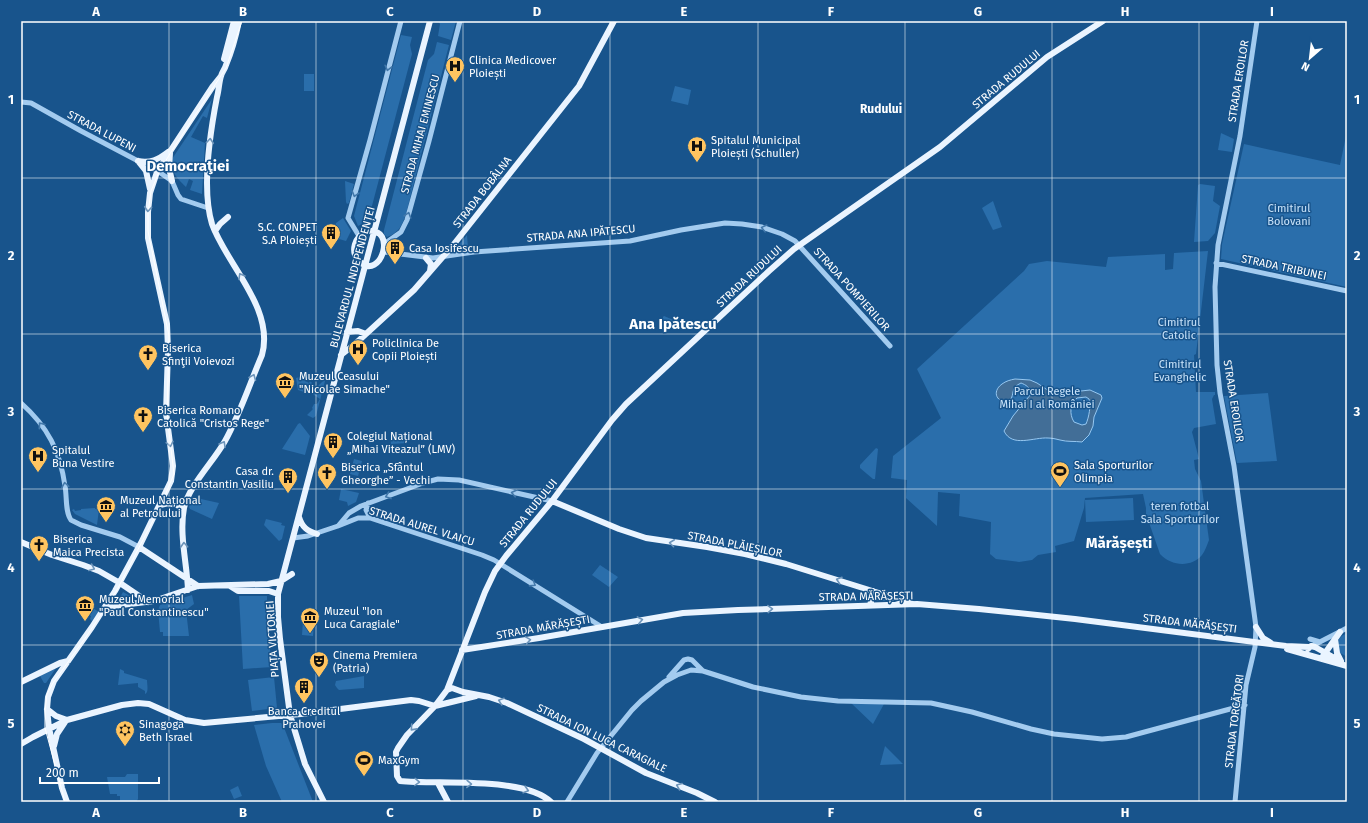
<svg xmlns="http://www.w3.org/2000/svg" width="1368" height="823" font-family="'Fira Sans',sans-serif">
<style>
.green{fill:#2a6eab}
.water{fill:#426e97;stroke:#95c7f1;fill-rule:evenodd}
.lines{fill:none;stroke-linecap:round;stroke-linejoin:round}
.minor{stroke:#a3cbef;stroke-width:5}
.major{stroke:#eaf4ff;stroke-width:6}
.tram{stroke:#fff;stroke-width:1}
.oneway{stroke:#4278aa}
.oneway2{stroke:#6c94ba}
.grid{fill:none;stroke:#fff;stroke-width:1;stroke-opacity:0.55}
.labels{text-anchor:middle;stroke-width:3;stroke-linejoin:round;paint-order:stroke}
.poi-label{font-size:11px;fill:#fff;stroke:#18548c;text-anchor:start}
.street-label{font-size:11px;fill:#fff;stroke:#18548c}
.park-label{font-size:11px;fill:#c9e3fa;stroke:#18548c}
.neighbourhood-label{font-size:12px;font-weight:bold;fill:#fff;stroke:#18548c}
.district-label{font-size:15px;font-weight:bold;fill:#fff;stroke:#18548c}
.neatline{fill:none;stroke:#fff;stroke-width:1.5}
.grid-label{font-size:13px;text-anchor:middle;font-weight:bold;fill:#fff}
</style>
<rect width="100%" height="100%" fill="#18548c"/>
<!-- green -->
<path class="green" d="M438 21H456L451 40 438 36 440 24Z
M401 35 412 37 410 45 412 54 368 221 358 226 354 216Z
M437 42 449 45 406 214C402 225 399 233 387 237L384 234V230L428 60 434 54Z
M304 74H314V91H304Z
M675 86 691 90 688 105 671 101Z
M212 99 207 118 203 116 191 137 205 143 202 194 190 190 193 181 189 179 186 187C176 177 172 174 172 159Z
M1347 131V287L1221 259 1222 244 1244 144 1340 165Z
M1221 133 1234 139 1232 152 1218 150Z
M345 181 354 184 349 203 347 204 346 202Z
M1200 184 1215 186 1213 201 1220 206 1215 233 1208 241 1194 242 1198 185Z
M993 201 1002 227 993 230 982 208Z
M343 218 351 231 346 241 332 237 336 223Z
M467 235 468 248 456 250V249Z
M1208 251 1196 354 1194 355 1196 392H1215V395H1214L1212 399 1216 424 1194 428 1192 432 1199 459 1194 460 1195 469 1201 481 1209 540C1207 545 1205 551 1202 555 1191 568 1171 566 1160 554L1146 514V508L1143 494 1085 498 1084 508 1074 541 1055 546 1056 552 1038 555 1032 560 1019 562 996 559 990 554 991 522 959 516 960 494 938 492 937 526 906 498 907 480 891 478 893 456 941 418 917 369 1024 271 1029 264 1047 261 1106 267 1108 257 1165 254V270L1173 269 1174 253Z
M664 316 685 325 684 328 662 329 663 317Z
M303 376 307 379 306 381 309 383 310 381 312 383 304 392 298 390 296 378Z
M324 380 325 381 316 416 313 418 307 415 313 409 312 408 314 404H317L320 399 311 393Z
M1268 393 1277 461 1237 463 1224 396Z
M300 423 310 436 305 455 282 449 298 424Z
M407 434 408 443 391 444 390 435Z
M876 448 878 449 875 479H873L860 468V465Z
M354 459 362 461 358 476 350 474Z
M341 489 359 493 356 502 348 506 347 502 339 500Z
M192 497 219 503 212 519 190 509 189 507Z
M1133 498 1134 520 1086 522 1085 500Z
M95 508V509H99L97 525 75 514 72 510 74 509 75 511 81 510V509Z
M266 519 282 523 281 525 285 526 282 539 279 541 264 525Z
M600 565 618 577 609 587 592 575Z
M123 592 134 598V599L118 601Z
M192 595 194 604 186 610 189 636H163V632H160L158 610 160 605Z
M877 595 894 601H876L874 600 875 596Z
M239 596H267V623L272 667 243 669Z
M88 605 99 612 92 621 90 619 91 616 82 611 83 607 87 608Z
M303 620H312V622L314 623 313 636 302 635Z
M1347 633V657L1339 652C1338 640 1336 639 1347 633Z
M56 668 46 683H44L40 676Z
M120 669 124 671V673L147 680C147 685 149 692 145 694V691L138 687V683L118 685Z
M364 676V688L339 690 337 688 335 685 336 681Z
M274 677 277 708 252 711 248 680Z
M851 703 884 704 873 724Z
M272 723H281L283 725 313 802H282L266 766 254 725Z
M885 746 903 764 880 765Z
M127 774H138V799L136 802H120V796H117V794H110L107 777H125Z
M238 786 242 796 234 799 230 790Z"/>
<!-- water -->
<path class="water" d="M1015 379 1030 380 1037 383 1049 391 1063 393 1090 390 1101 395 1102 398 1094 417 1093 426 1089 435 1082 442C1075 441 1067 442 1060 440 1056 439 1052 438 1048 438 1034 437 1012 448 1004 431L1013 416 1031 394C1030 387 1026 385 1021 383 1010 388 1015 393 1010 401 997 404 991 392 1002 384 1006 381 1010 380 1015 379ZM1086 397 1089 399C1091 406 1089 417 1086 424L1082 425 1074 422C1069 414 1070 404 1077 398Z"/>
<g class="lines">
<!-- minor -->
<path class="minor" d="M21 102 31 103 81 131 159 172 172 181 178 195 181 199 208 208
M359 236 348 218 370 140 401 21
M384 244 401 232 407 220 429 141 460 21
M384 252 433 258 474 252 630 241 681 230 725 223 742 224 762 227 782 234 795 241 890 346
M1216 263 1347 291
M21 403C48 427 60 451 65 486 67 496 65 512 71 520L81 525 120 537 139 547
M368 503 366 510 370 518
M338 526 358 518H370L482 555 494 560 602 627
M293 538 308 536 338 526 349 513 361 506 423 483 438 479 459 480 552 501
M1310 639 1320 642
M1312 646 1347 628
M669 677 684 660 688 659 692 660 703 671
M1234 708 1245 689
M567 802 597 753 632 710 641 701 664 682 677 675 691 670 703 671 753 687 801 697 838 701 931 703 972 712 1031 729 1054 734 1102 739 1126 737 1245 705
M1235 802 1246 685 1255 647 1256 627 1234 466 1220 393 1217 365 1215 287 1218 245 1240 136 1257 21"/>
<!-- major -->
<path class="major" d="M224 59 234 21
M170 153 169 168 172 181
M138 161C150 164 159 159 168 152
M138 161 146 171 150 189
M215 231 220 224 228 217
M367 231C398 227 381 281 360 262 349 252 355 236 367 231Z
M426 258 431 264 430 271
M347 332 358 331 366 334
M341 355 355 344 414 290 454 244 579 86 614 21
M552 501 619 529 646 538 707 547 745 554 786 564 911 603
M160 505 169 503 184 507
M299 517C302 527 307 531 317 534
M21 542 52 555 83 565 99 571 120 583 148 602
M139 547 198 586
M230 586 238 591H269L278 594
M188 590C187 564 179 534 184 508 188 487 214 461 225 441 240 414 250 383 262 355 275 308 226 264 212 224 201 188 210 133 217 97 219 90 219 82 221 76 222 72 225 69 226 65 232 51 236 36 239 21
M870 606 873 591
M105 607 154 601 198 586 268 584 281 581 292 574
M1256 627 1263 638 1271 643
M1335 639 1337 653 1341 661
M1287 649 1347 666
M1308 649 1311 646 1315 647 1340 661
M462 650 539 638 683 613 738 610 917 604 979 609 1075 619 1286 646 1309 647
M1323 656 1340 632
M21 682 60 663 68 661
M447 690 485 592 495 571 506 556 552 501 612 420 626 404 769 271 794 249 940 147 1047 57 1103 21
M435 706 476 696
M47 709 56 716 67 720
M21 744 33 737 67 720 122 705 138 703 149 704 185 720 204 723 301 714 411 700 419 701 435 706
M54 746 57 734 65 722
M438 783 448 802
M67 802 62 788 49 728 47 709 48 697 54 681 92 627 115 591 141 543 171 481 173 466 166 413 168 350 167 324 148 238V212L150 193 157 172 171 150 213 86 221 76
M324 802 305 764 290 715 280 639 278 617V594L430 21
M551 802C524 776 438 785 400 781L397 776 396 752 398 748 407 735 435 706 447 690 452 688 463 692 489 697 507 703 584 739 646 773 697 793 715 802"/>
<!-- tram -->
<path class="tram" d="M65 802 45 728V711L47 694 53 683 88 634 117 590 161 505 174 474 167 415 169 336 148 231V213L151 191 159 172 171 152 226 68 242 21"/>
</g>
<!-- one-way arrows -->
<defs><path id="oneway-chevron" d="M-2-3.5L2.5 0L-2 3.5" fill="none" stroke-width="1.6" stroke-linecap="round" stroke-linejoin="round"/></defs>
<g class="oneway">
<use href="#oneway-chevron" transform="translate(388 68) rotate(104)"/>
<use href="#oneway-chevron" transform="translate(355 194) rotate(106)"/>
<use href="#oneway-chevron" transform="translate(408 215) rotate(-73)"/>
<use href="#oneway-chevron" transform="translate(764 228) rotate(-166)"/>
<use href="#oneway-chevron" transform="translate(41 425) rotate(-126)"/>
<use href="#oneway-chevron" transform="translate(65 485) rotate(-99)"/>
<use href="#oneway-chevron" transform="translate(514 493) rotate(-167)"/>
<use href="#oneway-chevron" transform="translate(388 496) rotate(160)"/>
<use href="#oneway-chevron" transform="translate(533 584) rotate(32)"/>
</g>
<g class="oneway2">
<use href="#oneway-chevron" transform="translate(210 141) rotate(-85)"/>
<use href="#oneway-chevron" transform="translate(148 209) rotate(95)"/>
<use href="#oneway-chevron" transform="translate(241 276) rotate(-120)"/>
<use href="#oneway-chevron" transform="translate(253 377) rotate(-68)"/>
<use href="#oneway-chevron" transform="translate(170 444) rotate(79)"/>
<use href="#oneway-chevron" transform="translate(223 444) rotate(-60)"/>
<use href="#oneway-chevron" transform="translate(672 543) rotate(-173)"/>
<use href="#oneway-chevron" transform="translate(184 545) rotate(-93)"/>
<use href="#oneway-chevron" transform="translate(92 568) rotate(23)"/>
<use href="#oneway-chevron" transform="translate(839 580) rotate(-162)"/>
<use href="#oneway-chevron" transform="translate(770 609) rotate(-2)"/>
<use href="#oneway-chevron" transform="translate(640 620) rotate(-11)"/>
<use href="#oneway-chevron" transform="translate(528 640) rotate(-9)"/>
<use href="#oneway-chevron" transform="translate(501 701) rotate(-161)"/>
<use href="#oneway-chevron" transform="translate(413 728) rotate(132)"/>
<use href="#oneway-chevron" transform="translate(417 782) rotate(2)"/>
<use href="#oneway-chevron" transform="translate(469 784) rotate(2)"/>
<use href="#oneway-chevron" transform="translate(679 786) rotate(-159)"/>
<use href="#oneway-chevron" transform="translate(526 790) rotate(16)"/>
</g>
<!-- grid -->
<path class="grid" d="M169 21V802M316 21V802M463 21V802M610 21V802M758 21V802M905 21V802M1052 21V802M1199 21V802M21 178H1347M21 334H1347M21 489H1347M21 645H1347"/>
<!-- icons -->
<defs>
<g id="hospital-pin" transform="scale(1)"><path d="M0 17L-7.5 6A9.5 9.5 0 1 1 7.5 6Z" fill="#ffc460" stroke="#18548c"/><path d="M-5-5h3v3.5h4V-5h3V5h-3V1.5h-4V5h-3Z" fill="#111"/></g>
<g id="building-pin" transform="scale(1)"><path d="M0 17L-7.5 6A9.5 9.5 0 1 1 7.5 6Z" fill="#ffc460" stroke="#18548c"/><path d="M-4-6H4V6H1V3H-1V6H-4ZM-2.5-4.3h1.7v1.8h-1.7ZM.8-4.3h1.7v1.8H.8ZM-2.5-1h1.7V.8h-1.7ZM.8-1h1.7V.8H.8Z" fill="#111"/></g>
<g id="church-pin" transform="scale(1)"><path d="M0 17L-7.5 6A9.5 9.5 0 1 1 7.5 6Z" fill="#ffc460" stroke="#18548c"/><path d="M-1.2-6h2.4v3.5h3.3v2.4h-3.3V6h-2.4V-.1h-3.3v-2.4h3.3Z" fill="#111"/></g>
<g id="museum-pin" transform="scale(1)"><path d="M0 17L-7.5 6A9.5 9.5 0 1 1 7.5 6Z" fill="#ffc460" stroke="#18548c"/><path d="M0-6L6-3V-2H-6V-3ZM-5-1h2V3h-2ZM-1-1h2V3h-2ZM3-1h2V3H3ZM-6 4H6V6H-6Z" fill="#111"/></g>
<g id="stadium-pin" transform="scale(1)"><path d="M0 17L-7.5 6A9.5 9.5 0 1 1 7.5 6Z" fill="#ffc460" stroke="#18548c"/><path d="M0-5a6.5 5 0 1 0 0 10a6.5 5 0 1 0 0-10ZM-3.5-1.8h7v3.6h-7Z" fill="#111"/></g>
<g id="theatre-pin" transform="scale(1)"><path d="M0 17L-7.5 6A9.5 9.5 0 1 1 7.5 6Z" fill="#ffc460" stroke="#18548c"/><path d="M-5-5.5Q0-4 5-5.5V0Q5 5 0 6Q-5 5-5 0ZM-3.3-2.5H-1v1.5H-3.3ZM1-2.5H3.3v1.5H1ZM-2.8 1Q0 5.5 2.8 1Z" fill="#111"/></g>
<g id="synagogue-pin" transform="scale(1)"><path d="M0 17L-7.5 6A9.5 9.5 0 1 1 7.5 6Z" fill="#ffc460" stroke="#18548c"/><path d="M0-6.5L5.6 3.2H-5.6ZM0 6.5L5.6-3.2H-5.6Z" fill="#111"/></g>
</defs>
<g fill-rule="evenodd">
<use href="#hospital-pin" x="455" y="66"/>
<use href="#hospital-pin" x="697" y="146"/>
<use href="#building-pin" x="331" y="233"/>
<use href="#building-pin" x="395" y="248"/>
<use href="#hospital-pin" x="358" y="349"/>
<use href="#church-pin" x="148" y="354"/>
<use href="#museum-pin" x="285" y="382"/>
<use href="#church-pin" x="143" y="416"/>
<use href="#building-pin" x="333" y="442"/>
<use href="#hospital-pin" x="38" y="456"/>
<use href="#stadium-pin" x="1060" y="471"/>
<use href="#church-pin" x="327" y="473"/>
<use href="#building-pin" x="288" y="477"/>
<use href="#museum-pin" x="106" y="506"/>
<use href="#church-pin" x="39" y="545"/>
<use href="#museum-pin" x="85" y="605"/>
<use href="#museum-pin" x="310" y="617"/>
<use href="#theatre-pin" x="319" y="661"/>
<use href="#building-pin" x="304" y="687"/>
<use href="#synagogue-pin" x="125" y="730"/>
<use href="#stadium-pin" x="364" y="760"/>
</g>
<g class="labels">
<!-- poi labels -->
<g class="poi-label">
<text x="469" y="64">Clinica Medicover<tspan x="469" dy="13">Ploiești</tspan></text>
<text x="711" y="144">Spitalul Municipal<tspan x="711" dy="13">Ploiești (Schuller)</tspan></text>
<text x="317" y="231" text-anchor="end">S.C. CONPET<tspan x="317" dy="13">S.A Ploiești</tspan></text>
<text x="409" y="252">Casa Iosifescu</text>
<text x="372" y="347">Policlinica De<tspan x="372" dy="13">Copii Ploiești</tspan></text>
<text x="162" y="352">Biserica<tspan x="162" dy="13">Sfinţii Voievozi</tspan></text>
<text x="299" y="380">Muzeul Ceasului<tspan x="299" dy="13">"Nicolae Simache"</tspan></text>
<text x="157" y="414">Biserica Romano<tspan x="157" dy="13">Catolică "Cristos Rege"</tspan></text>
<text x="347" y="440">Colegiul Național<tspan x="347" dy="13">„Mihai Viteazul” (LMV)</tspan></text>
<text x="52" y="454">Spitalul<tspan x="52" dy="13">Buna Vestire</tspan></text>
<text x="1074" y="469">Sala Sporturilor<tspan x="1074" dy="13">Olimpia</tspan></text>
<text x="341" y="471">Biserica „Sfântul<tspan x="341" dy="13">Gheorghe” - Vechi</tspan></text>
<text x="274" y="475" text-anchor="end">Casa dr.<tspan x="274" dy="13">Constantin Vasiliu</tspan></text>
<text x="120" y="504">Muzeul Național<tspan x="120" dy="13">al Petrolului</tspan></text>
<text x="53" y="543">Biserica<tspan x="53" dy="13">Maica Precista</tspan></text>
<text x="99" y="603">Muzeul Memorial<tspan x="99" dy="13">"Paul Constantinescu"</tspan></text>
<text x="324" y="615">Muzeul "Ion<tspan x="324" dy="13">Luca Caragiale"</tspan></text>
<text x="333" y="659">Cinema Premiera<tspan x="333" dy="13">(Patria)</tspan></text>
<text x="304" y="715" text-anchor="middle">Banca Creditul<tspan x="304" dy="13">Prahovei</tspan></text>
<text x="139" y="728">Sinagoga<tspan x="139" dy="13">Beth Israel</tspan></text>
<text x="378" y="764">MaxGym</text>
</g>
<!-- street labels -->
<g class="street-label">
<text transform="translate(1006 79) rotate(-40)" y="4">STRADA RUDULUI</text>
<text transform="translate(1238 81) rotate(-81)" y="4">STRADA EROILOR</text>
<text transform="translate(102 131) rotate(28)" y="4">STRADA LUPENI</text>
<text transform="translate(420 134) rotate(-75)" y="4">STRADA MIHAI EMINESCU</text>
<text transform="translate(482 192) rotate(-52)" y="4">STRADA BOBÂLNA</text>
<text transform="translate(581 233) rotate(-5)" y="4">STRADA ANA IPĂTESCU</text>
<text transform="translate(1284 267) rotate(12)" y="4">STRADA TRIBUNEI</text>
<text transform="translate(749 276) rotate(-43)" y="4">STRADA RUDULUI</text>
<text transform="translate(352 277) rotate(-75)" y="4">BULEVARDUL INDEPENDENȚEI</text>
<text transform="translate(852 289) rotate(48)" y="4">STRADA POMPIERILOR</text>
<text transform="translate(1234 401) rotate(81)" y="4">STRADA EROILOR</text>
<text transform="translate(528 513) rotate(-51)" y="4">STRADA RUDULUI</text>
<text transform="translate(422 526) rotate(17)" y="4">STRADA AUREL VLAICU</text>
<text transform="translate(735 544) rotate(11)" y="4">STRADA PLĂIEȘILOR</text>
<text transform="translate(866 596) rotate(-1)" y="4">STRADA MĂRĂȘEȘTI</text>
<text transform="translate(1190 623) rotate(7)" y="4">STRADA MĂRĂȘEȘTI</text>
<text transform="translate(543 627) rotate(-10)" y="4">STRADA MĂRĂȘEȘTI</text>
<text transform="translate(272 639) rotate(-94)" y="4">PIAȚA VICTORIEI</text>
<text transform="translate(1234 721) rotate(-83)" y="4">STRADA TORCĂTORI</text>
<text transform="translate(602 738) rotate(26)" y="4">STRADA ION LUCA CARAGIALE</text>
</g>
<!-- park labels -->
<g class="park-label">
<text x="1289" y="212">Cimitirul<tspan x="1289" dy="13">Bolovani</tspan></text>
<text x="1179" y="326">Cimitirul<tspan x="1179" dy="13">Catolic</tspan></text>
<text x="1180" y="368">Cimitirul<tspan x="1180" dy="13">Evanghelic</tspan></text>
<text x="1047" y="395">Parcul Regele<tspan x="1047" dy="13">Mihai I al României</tspan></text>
<text x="1180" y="510">teren fotbal<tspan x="1180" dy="13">Sala Sporturilor</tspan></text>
</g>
<!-- neighbourhood labels -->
<g class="neighbourhood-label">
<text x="881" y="113">Rudului</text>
</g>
<!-- district labels -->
<g class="district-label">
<text x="188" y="171">Democraţiei</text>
<text x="673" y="329">Ana Ipătescu</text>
<text x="1119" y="548">Mărășești</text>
</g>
</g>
<!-- border -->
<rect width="1368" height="823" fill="none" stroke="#18548c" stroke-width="44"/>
<!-- north arrow -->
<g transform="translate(1310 58) rotate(208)" stroke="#18548c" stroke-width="3" paint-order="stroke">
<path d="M0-3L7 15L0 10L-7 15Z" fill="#ffffff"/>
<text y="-6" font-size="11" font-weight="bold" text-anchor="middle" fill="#ffffff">N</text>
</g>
<!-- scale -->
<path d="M40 777v6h119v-6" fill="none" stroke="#ffffff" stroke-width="2"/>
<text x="46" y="777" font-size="12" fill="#ffffff" stroke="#18548c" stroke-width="3" paint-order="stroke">200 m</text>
<rect x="22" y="22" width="1324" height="779" class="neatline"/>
<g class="grid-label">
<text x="96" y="16">A</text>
<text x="243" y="16">B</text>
<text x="390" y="16">C</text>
<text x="537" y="16">D</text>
<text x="684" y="16">E</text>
<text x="831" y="16">F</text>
<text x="978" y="16">G</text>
<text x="1125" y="16">H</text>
<text x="1272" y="16">I</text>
<text x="11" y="104">1</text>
<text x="1357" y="104">1</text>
<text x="11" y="260">2</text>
<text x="1357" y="260">2</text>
<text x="11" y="416">3</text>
<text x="1357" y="416">3</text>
<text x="11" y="572">4</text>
<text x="1357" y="572">4</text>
<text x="11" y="728">5</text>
<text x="1357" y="728">5</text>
<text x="96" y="817">A</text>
<text x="243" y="817">B</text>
<text x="390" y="817">C</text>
<text x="537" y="817">D</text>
<text x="684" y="817">E</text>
<text x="831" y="817">F</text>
<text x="978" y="817">G</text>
<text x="1125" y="817">H</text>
<text x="1272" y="817">I</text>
</g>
</svg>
